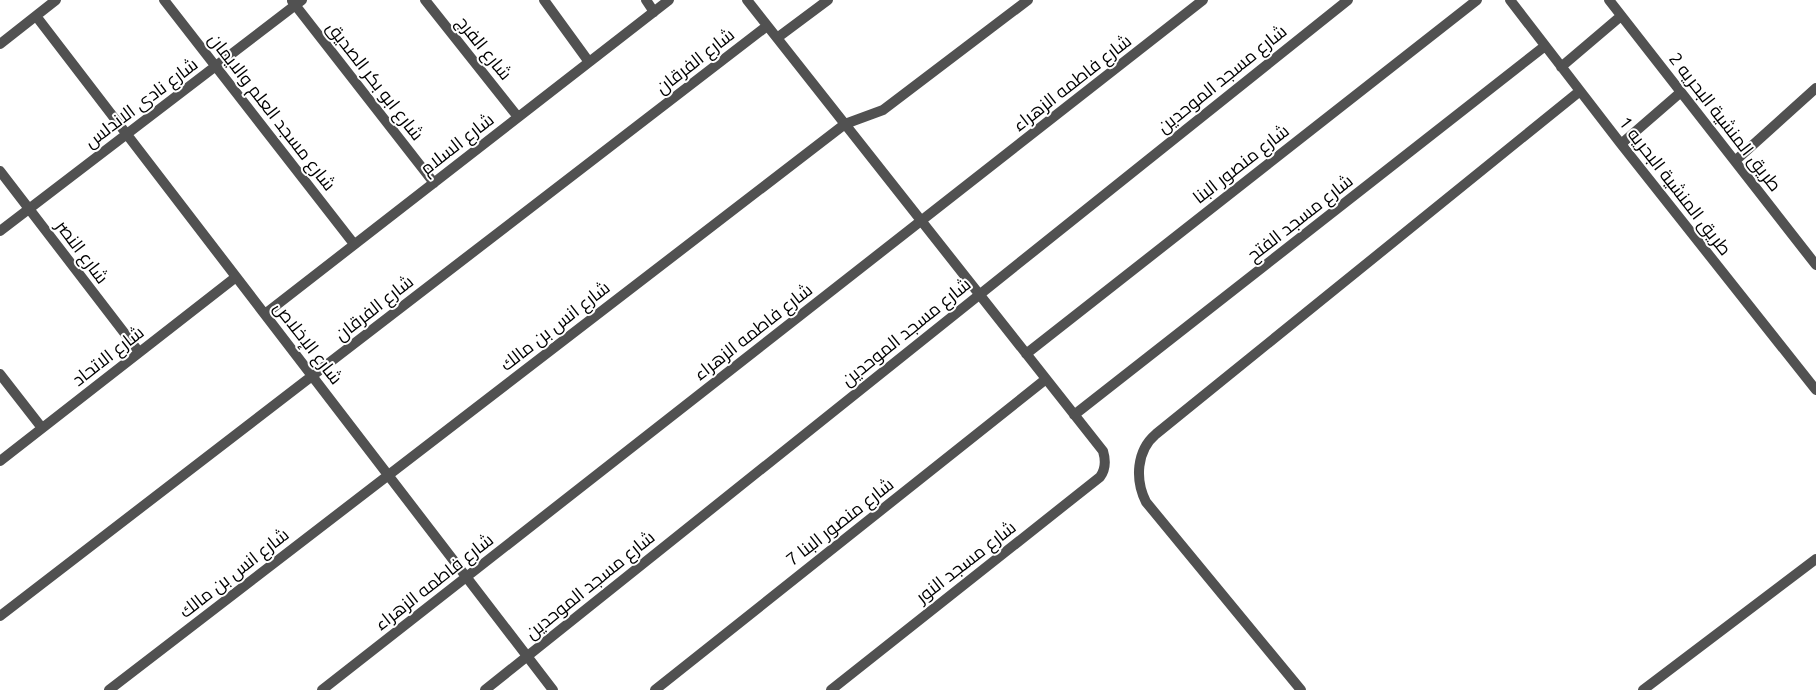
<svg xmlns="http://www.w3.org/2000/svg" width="1816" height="690" font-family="Ubuntu,Cairo,sans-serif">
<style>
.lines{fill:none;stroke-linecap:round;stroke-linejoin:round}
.minor{stroke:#515151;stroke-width:10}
.labels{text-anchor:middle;stroke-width:4;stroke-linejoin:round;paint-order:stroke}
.street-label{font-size:18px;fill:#000;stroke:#fff}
</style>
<rect width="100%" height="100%" fill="#fff"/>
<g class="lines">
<!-- minor -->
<path class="minor" d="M164 0 354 244
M425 0 518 117
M544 0 589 62
M646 0 654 12
M747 0 1103 451C1106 461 1106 469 1100 477L831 690
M1510 0 1621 144 1816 390
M1609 0 1816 265
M292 1 434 183
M36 16 553 690
M777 38 828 0
M0 44 56 0
M1561 67 1621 16
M1621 144 1681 92
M1735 161 1816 88
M0 171 139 352
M0 231 302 0
M265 314 669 0
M1026 354 1477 0
M0 374 42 428
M1074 415 1545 46
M0 461 236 277
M0 616 767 26
M109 690 845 124 883 110 1028 0
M322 690 1203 0
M485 690 1348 0
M655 690 1046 379
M1301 690 1146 502C1135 480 1136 451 1156 434L1580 91
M1643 690 1816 559"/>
</g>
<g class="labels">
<!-- street labels -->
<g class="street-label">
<text transform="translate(484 48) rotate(51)" y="6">شارع الفرج</text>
<text transform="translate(695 61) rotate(-38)" y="6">شارع الفرقان</text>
<text transform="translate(1222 79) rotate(-39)" y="6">شارع مسجد الموحدين</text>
<text transform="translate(375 81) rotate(52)" y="6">شارع ابو بكر الصديق</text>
<text transform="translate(1072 83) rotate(-38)" y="6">شارع فاطمه الزهراء</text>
<text transform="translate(141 103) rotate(-37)" y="6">شارع نادى الاندلس</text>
<text transform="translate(272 112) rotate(52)" y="6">شارع مسجد العلم والايمان</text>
<text transform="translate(1725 122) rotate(52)" y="6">طريق المنشية البحريه 2</text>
<text transform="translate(457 144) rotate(-38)" y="6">شارع السلام</text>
<text transform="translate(1241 164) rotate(-38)" y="6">شارع منصور البنا</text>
<text transform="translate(1675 186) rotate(52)" y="6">طريق المنشية البحريه 1</text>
<text transform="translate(1300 218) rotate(-38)" y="6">شارع مسجد الفتح</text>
<text transform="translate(82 252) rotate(53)" y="6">شارع النصر</text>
<text transform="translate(374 308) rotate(-38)" y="6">شارع الفرقان</text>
<text transform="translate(555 326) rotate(-38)" y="6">شارع انس بن مالك</text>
<text transform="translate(753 332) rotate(-38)" y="6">شارع فاطمه الزهراء</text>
<text transform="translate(906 332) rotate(-39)" y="6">شارع مسجد الموحدين</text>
<text transform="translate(308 343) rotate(52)" y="6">شارع الإخلاص</text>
<text transform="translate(108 356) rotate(-38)" y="6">شارع الاتحاد</text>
<text transform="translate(840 522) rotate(-38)" y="6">شارع منصور البنا 7</text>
<text transform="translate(966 562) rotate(-38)" y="6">شارع مسجد النور</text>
<text transform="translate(234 573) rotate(-38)" y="6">شارع انس بن مالك</text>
<text transform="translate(434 582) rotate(-38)" y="6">شارع فاطمه الزهراء</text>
<text transform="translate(590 585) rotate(-39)" y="6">شارع مسجد الموحدين</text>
</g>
</g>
</svg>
